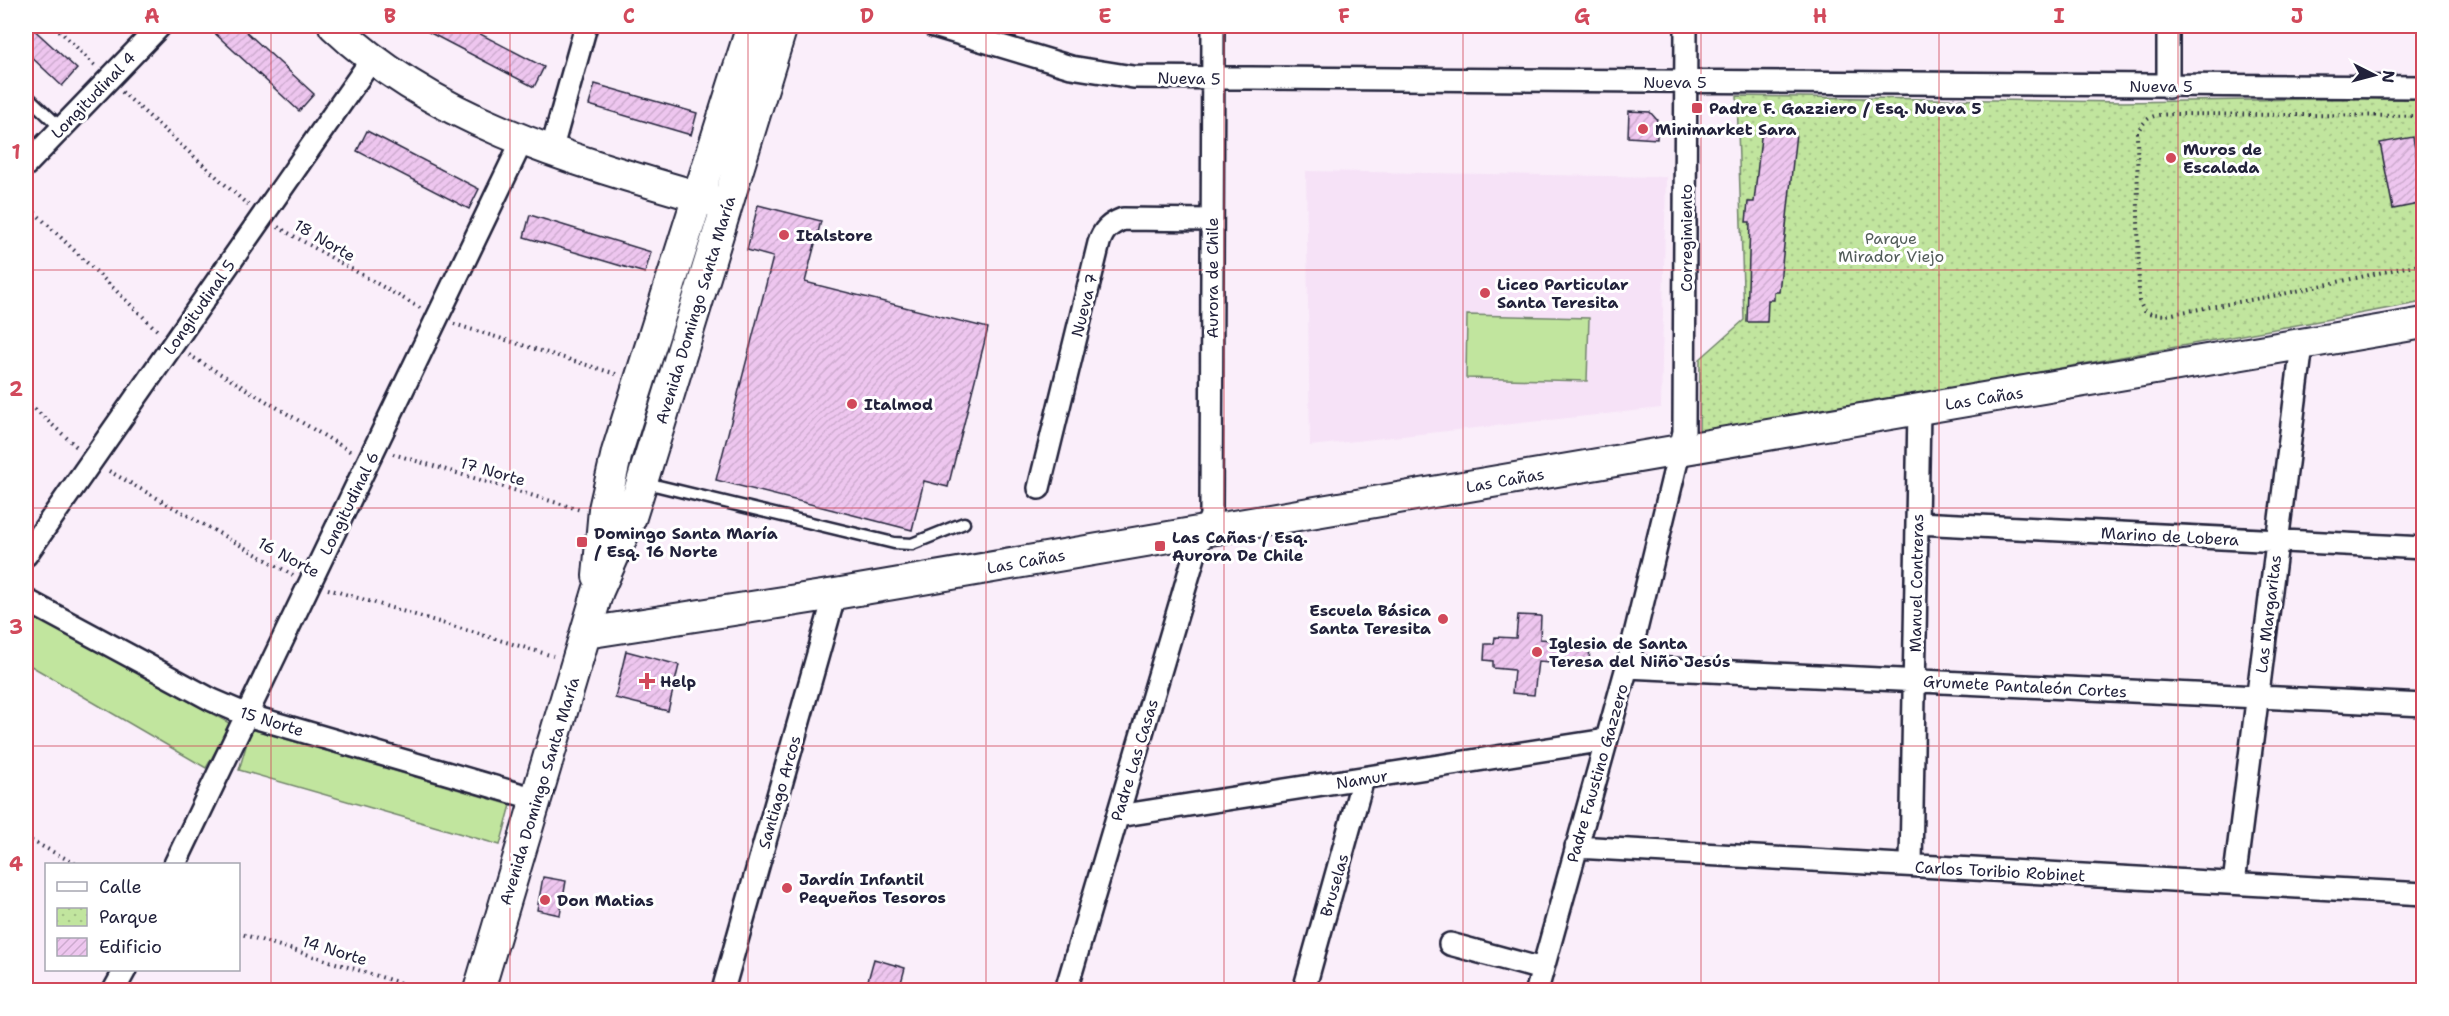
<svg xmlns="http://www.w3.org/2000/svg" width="2449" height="1016" font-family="'Shantell Sans',sans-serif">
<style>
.built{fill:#f6e2f7}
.grass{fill:#c1e59e;stroke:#72846c;stroke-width:1.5}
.park{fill:url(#park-dots);stroke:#72846c;stroke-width:1.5}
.building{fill:url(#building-hatch);stroke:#22223b;stroke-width:1.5}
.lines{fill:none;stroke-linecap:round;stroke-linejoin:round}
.lane-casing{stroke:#22223b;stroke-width:15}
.street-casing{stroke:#22223b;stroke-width:26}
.secondary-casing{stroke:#22223b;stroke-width:34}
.path{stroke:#22223b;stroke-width:4;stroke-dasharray:1.5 4.5;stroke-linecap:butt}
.lane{stroke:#fff;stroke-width:10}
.street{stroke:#fff;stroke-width:21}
.secondary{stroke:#fff;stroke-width:30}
.grid{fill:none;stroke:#d1495b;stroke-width:1.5;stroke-opacity:0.55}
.poi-dot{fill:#d1495b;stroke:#fff;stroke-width:2}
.labels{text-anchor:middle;stroke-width:6;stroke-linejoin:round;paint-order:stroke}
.street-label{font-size:16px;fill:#22223b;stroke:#fff}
.poi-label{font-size:16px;font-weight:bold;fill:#22223b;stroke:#fff;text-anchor:start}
.park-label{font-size:16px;fill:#525c59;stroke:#fff}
.neatline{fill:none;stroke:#d1495b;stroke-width:2}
.grid-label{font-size:20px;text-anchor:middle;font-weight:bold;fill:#d1495b}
</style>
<defs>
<pattern id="park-dots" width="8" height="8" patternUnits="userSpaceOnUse" patternTransform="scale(1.5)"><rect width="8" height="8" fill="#c1e59e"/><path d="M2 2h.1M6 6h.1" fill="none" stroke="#a6c489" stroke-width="1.8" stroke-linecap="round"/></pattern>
<pattern id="building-hatch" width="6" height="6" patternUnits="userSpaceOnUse" patternTransform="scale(1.5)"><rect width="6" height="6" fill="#eec6ef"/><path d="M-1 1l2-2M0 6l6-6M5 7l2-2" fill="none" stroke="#ccaace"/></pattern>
</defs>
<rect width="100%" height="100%" fill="#faeefa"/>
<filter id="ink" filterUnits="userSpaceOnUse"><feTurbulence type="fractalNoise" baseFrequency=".0167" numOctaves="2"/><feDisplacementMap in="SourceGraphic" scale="12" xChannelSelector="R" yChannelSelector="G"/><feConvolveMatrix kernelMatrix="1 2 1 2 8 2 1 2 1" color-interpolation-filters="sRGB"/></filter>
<g filter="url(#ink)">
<!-- built -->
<path class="built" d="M1306 171 1666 177 1661 408 1310 446Z"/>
<!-- grass -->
<path class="grass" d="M1467 315 1589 318 1587 381 1466 378Z
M26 612 231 724 206 768 26 663Z
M251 729 511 805 500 845 239 770Z"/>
<!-- park -->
<path class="park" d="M1737 96 2123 102 2423 97V302L1699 434 1700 359 1744 320Z"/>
<!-- building -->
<path class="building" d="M26 26H30L77 69 62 86 26 52Z
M207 26H240L314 94 299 111Z
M417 26H465L544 67 534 87Z
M595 84 697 113 691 135 589 105Z
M1629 111 1650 112 1657 120V139L1628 137Z
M1762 128 1796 133 1779 292H1774V300H1768L1767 322H1747L1750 222H1746L1748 202H1754Z
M367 131 479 189 469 209 357 151Z
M2413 137 2424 203 2393 209 2380 143Z
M758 205 821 221 805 282 988 328 948 487 924 481 912 530 716 480 773 257 747 250Z
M530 215 651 252 645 273 524 237Z
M1518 615 1541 616 1540 639 1590 643 1589 665 1538 661 1534 695 1512 693 1514 670 1493 668V661L1484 660 1485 644H1494L1495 637 1516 638Z
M626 651 679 665 668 711 615 698Z
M543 877 566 881 560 915 537 910Z
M874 959 905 968 899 990H876L877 987 867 984Z"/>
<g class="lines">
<!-- lane casing -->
<g class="lane-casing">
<path id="lane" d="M26 95 61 128
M642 482 894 543 912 544 964 523"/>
</g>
<!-- street casing -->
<g class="street-casing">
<path id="street" d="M934 26 1071 67 1133 77 2424 87
M2168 87V26
M551 151 586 26
M26 165 160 26
M1039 488 1099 243C1103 230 1110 224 1123 219L1212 220
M1917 523 2424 548
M26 555 372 59
M26 600 212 700 247 715 536 799
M1627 667 2424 705
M1118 816 1606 740
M1576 847 2424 894
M175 864 522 141
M1911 865 1919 409
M2234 883 2302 345
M1450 944 1542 969
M114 990 125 970
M723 990 835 594
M1066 990 1197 547 1211 516 1213 26
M1304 990 1363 779
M1537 990 1627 667 1684 432 1686 26"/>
</g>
<!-- secondary casing -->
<g class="secondary-casing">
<path id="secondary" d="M334 26C438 125 583 163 717 202
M598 576 604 509 617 452 752 26
M586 633 835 594 2424 323
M479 990 598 591 631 517 642 482 782 26"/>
</g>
<!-- path -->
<path class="path" d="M55 26 95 66
M122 92 248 205
M2424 116 2174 114C2154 115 2149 114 2137 132L2139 301 2144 311 2152 314 2166 315 2283 294 2424 263
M26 204 159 332
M278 227 420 308
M454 324 616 374
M189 355 353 453
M26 401 79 449
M393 454 581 510
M109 471 293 575
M328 589 553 656
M26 838 76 864
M238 933 423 990"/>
<!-- lane -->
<use href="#lane" class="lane"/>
<!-- street -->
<use href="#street" class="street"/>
<!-- secondary -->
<use href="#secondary" class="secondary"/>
</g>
</g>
<!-- grid -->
<path class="grid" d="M271 26V990M510 26V990M748 26V990M986 26V990M1224 26V990M1463 26V990M1701 26V990M1939 26V990M2178 26V990M26 270H2424M26 508H2424M26 746H2424"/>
<!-- markers -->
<g class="poi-dot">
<rect x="1691" y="102" width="12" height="12" rx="3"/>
<circle cx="1643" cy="129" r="6"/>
<circle cx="2171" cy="158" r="6"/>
<circle cx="784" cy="235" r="6"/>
<circle cx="1485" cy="293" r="6"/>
<circle cx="852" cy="404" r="6"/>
<rect x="576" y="536" width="12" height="12" rx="3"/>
<rect x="1154" y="540" width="12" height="12" rx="3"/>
<circle cx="1443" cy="619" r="6"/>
<circle cx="1537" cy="652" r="6"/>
<path d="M644 672h6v6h6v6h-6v6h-6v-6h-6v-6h6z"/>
<circle cx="787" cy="888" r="6"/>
<circle cx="545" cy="900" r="6"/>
</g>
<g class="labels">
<!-- street labels -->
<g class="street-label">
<text transform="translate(1189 78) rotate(1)" y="6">Nueva 5</text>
<text x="1675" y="88">Nueva 5</text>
<text x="2161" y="92">Nueva 5</text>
<text transform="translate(93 95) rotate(-46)" y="6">Longitudinal 4</text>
<text transform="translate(1686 238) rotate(-90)" y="6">Corregimiento</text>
<text transform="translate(325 240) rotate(30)" y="6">18 Norte</text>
<text transform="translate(1212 278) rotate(-90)" y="6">Aurora de Chile</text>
<text transform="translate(1084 305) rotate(-76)" y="6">Nueva 7</text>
<text transform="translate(199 307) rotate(-55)" y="6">Longitudinal 5</text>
<text transform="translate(695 310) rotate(-73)" y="6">Avenida Domingo Santa María</text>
<text transform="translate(1984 398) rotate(-9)" y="6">Las Cañas</text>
<text transform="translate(493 471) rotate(16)" y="6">17 Norte</text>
<text transform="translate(1505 480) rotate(-10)" y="6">Las Cañas</text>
<text transform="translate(349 503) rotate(-64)" y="6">Longitudinal 6</text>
<text transform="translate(2170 536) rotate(3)" y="6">Marino de Lobera</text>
<text transform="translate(289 557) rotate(28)" y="6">16 Norte</text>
<text transform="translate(1026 561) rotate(-10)" y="6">Las Cañas</text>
<text transform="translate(1916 583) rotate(-89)" y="6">Manuel Contreras</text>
<text transform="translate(2268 614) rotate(-83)" y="6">Las Margaritas</text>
<text transform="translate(2025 686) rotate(3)" y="6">Grumete Pantaleón Cortes</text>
<text transform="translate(272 721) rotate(17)" y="6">15 Norte</text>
<text transform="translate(1134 760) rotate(-73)" y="6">Padre Las Casas</text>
<text transform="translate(1597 773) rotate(-74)" y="6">Padre Faustino Gazzero</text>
<text transform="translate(1362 779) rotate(-9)" y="6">Namur</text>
<text transform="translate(539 791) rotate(-73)" y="6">Avenida Domingo Santa María</text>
<text transform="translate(779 792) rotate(-74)" y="6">Santiago Arcos</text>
<text transform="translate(2000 871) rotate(3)" y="6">Carlos Toribio Robinet</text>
<text transform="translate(1334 885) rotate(-74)" y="6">Bruselas</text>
<text transform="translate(335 950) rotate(17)" y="6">14 Norte</text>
</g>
<!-- poi labels -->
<g class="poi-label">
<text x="1709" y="114">Padre F. Gazziero / Esq. Nueva 5</text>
<text x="1655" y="135">Minimarket Sara</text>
<text x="2183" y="155">Muros de<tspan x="2183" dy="18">Escalada</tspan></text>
<text x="796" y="241">Italstore</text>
<text x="1497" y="290">Liceo Particular<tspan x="1497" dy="18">Santa Teresita</tspan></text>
<text x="864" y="410">Italmod</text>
<text x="594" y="539">Domingo Santa María<tspan x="594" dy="18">/ Esq. 16 Norte</tspan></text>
<text x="1172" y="543">Las Cañas / Esq.<tspan x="1172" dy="18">Aurora De Chile</tspan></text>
<text x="1431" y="616" text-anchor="end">Escuela Básica<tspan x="1431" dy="18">Santa Teresita</tspan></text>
<text x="1549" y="649">Iglesia de Santa<tspan x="1549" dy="18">Teresa del Niño Jesús</tspan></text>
<text x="660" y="687">Help</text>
<text x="799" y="885">Jardín Infantil<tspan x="799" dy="18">Pequeños Tesoros</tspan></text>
<text x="557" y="906">Don Matias</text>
</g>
<!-- park labels -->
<g class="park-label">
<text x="1891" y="244">Parque<tspan x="1891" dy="18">Mirador Viejo</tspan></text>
</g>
</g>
<!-- margin -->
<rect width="2449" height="1016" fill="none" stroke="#fff" stroke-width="66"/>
<!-- legend -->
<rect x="45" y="863" width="195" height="108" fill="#ffffff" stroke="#a7a7b1" stroke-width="1.5"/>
<rect x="57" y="882" width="30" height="9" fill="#ffffff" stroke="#a7a7b1" stroke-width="1.5"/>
<text x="99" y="893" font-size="18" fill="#22223b">Calle</text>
<rect x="57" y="908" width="30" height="18" fill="url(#park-dots)" stroke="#a7a7b1" stroke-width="1.5"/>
<text x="99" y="923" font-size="18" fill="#22223b">Parque</text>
<rect x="57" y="938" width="30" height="18" fill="url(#building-hatch)" stroke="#a7a7b1" stroke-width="1.5"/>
<text x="99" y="953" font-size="18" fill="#22223b">Edificio</text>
<!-- north arrow -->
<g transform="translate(2374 75) rotate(96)" stroke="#ffffff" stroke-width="4.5" paint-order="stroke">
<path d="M0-4.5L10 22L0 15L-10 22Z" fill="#22223b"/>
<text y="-9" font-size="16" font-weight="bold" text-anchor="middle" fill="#22223b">N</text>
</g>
<rect x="33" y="33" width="2383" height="950" class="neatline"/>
<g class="grid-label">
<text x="152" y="23">A</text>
<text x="390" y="23">B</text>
<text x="629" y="23">C</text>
<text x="867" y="23">D</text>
<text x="1105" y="23">E</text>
<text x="1344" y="23">F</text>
<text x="1582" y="23">G</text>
<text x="1820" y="23">H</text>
<text x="2059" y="23">I</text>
<text x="2297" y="23">J</text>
<text x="16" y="159">1</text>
<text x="16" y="396">2</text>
<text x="16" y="634">3</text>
<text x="16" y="871">4</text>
</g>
</svg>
